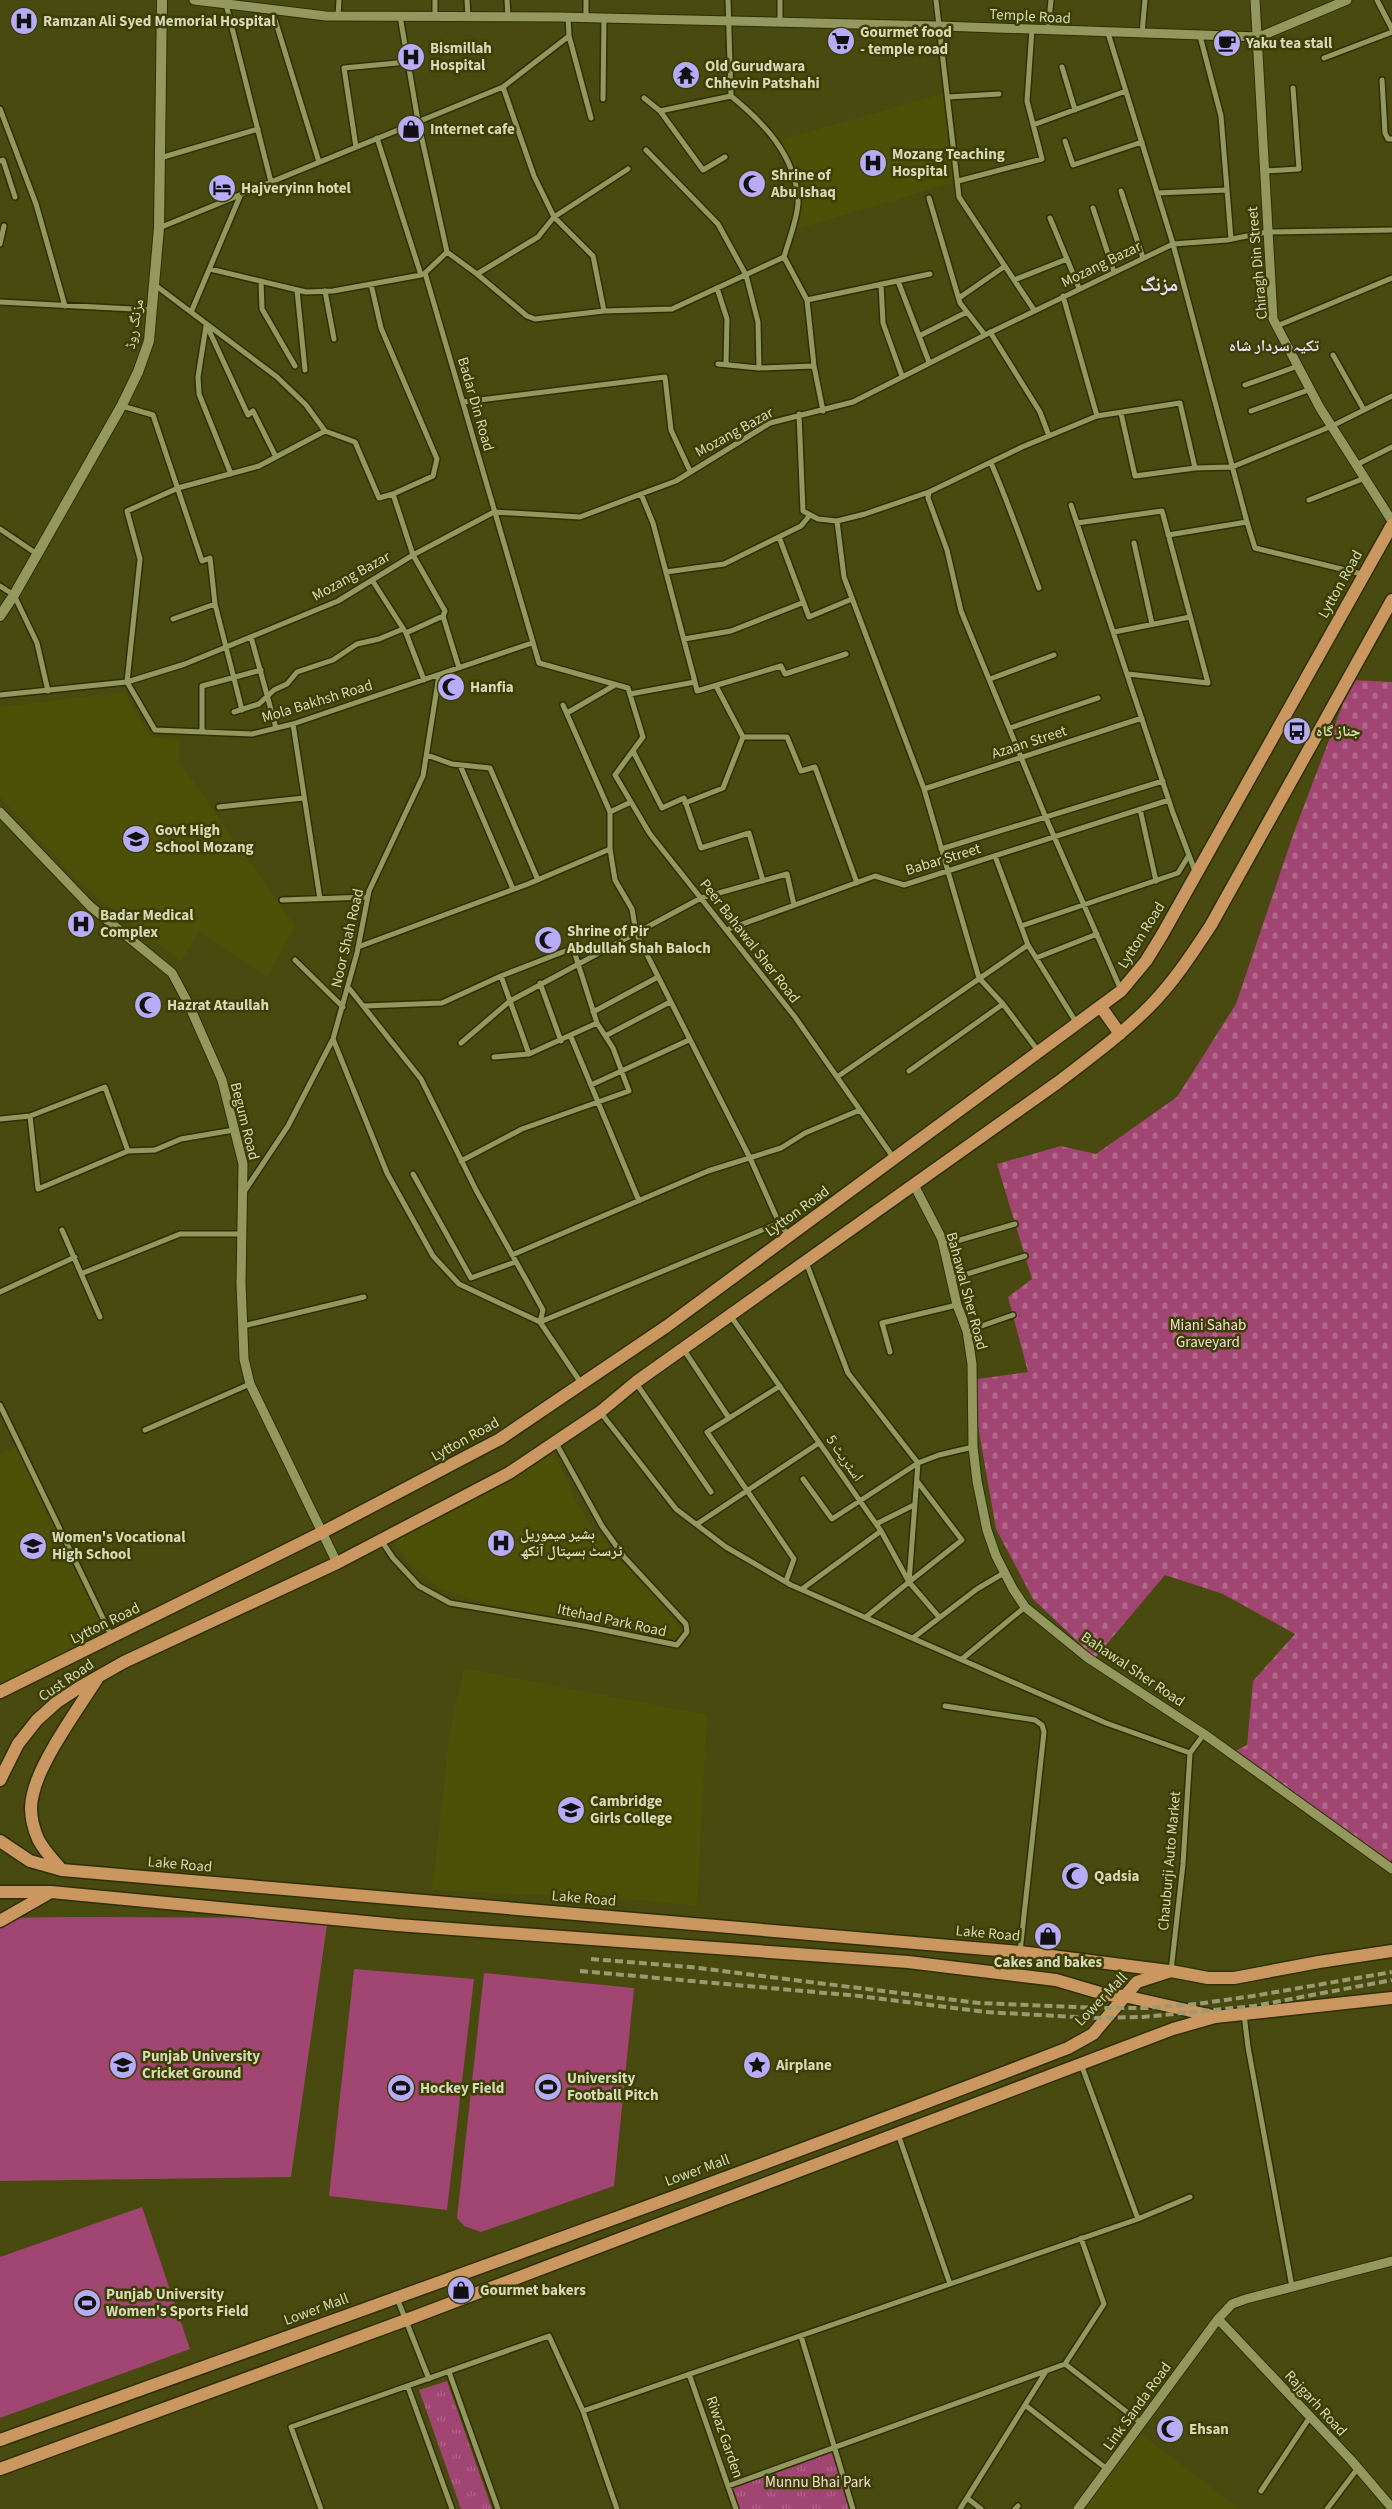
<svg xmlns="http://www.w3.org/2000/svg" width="1392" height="2509" font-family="'Source Sans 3','Noto Naskh Arabic',sans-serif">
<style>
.built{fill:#4d5007}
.grass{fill:#a14572}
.cemetery{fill:url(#cemetery-stones)}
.park{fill:url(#park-tufts)}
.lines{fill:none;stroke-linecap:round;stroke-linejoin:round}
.minor-casing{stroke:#2e2f03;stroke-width:8}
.tertiary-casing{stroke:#2e2f03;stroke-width:11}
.secondary-casing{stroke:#2e2f03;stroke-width:12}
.primary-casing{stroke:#2e2f03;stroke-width:15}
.minor{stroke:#93985f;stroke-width:5}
.tertiary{stroke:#93985f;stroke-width:9}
.secondary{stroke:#93985f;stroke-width:10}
.primary{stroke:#ca9760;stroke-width:12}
.rail{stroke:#999b72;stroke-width:4;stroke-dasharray:8 4;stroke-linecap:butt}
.labels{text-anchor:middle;stroke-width:5;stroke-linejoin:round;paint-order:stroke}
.street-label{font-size:15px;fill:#d6d9bc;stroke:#3d3f01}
.poi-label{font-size:15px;font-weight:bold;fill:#d6d9bc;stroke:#3d3f01;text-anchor:start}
.park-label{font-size:15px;fill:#f7dce7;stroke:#3d3f01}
.neighbourhood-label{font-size:16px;font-weight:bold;fill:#e4e0fd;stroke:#3d3f01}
.district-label{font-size:20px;font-weight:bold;fill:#e4e0fd;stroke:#3d3f01}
</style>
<defs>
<pattern id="cemetery-stones" width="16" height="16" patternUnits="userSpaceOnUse" patternTransform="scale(1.25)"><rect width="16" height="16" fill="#a14572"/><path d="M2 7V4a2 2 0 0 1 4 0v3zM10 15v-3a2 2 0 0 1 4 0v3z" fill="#b1688a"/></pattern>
<pattern id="park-tufts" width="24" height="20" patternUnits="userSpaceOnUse" patternTransform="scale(1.25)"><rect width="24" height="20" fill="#a14572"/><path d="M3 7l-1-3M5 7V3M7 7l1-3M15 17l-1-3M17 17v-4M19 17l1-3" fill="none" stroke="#b1688a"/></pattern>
</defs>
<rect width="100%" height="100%" fill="#484a10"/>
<!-- built -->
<path class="built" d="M948 92 958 181 791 231 798 201 792 167 777 141Z
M124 692 150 737 180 740 179 761 295 926 268 977 200 932 181 961 100 900 77 880 0 797V707Z
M17 1447 112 1638 0 1694V1454Z
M554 1452 578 1505 592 1528 677 1623 682 1630 679 1636 673 1638 486 1604 439 1588 406 1561 395 1540 513 1479Z
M464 1668 707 1715 697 1906 650 1901 432 1890 450 1730Z
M1136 2430 1240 2509H1079Z"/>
<!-- grass -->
<path class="grass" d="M74 1917 328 1918 291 2177 0 2181V1918Z
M354 1969 474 1979 447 2210 329 2196Z
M484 1973 634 1988 614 2186 481 2232 464 2226 457 2218Z
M142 2207 190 2349 0 2418V2257Z"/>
<!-- cemetery -->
<path class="cemetery" d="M1352 680 1392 682V1859L1387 1866 1231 1753 1247 1745 1253 1681 1295 1634 1223 1594 1165 1575 1095 1658 1033 1599 996 1529 970 1380 1028 1372 1008 1297 1032 1279 997 1164 1061 1146 1096 1154 1177 1097 1236 1004 1294 832Z"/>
<!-- park -->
<path class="park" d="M447 2381 492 2509H461L419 2390Z
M835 2448 853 2509H736L728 2486Z"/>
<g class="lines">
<!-- minor casing -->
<g class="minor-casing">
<path id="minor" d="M435 0V17
M467 0 468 17
M507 0 508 17
M586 0V18
M728 0 731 96C764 123 795 155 798 200 799 215 788 242 784 257L807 300 814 366 823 411
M780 0V22
M936 0 959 197 1034 310
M1377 0 1392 29
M226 4 271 182
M272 10 319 162
M338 16 339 0
M400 16 418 121 447 252 425 273 539 663 628 688 643 737 615 775 650 834 795 1017 893 1157
M1048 30 1051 0
M1108 33 1173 244 1247 522
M1142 33 1145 0
M569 36 591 118
M1200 36 1221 116 1231 239
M1324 58 1392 32
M1062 67 1075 110
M1382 80 1385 133 1388 139H1392
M503 87 534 176 554 217 593 256 604 311
M948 97 999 94
M644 98 660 111 731 96
M603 99 604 18
M0 109 36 204 65 306
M660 111 703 170 725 157
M1033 125 1126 91
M1065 141 1073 165 1142 142
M356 147 344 68 408 62
M646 150 718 224 746 275 758 322 759 368
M160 158 258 129
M0 161 3 160 15 197
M1264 171 1299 169 1293 88
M958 181 1042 159 1027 101 1032 29
M1121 191 1143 258
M1157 193 1227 190
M929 198 960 303 985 335
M1093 208 1114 272
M1050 218 1079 288
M159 228 503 87 569 36 568 17
M0 244 4 226
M447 252 477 274 527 316 535 319 604 311 672 309 784 257
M210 269 306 292 333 291 421 275 377 138
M477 274 538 237 554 217 628 169
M1014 280 1067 259
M261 281 262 309 295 366
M898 281 929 362
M371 284 381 328 437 459 433 476 393 494
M881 284 883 323 902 376
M155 285 277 377 306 405 325 431 355 442 379 498 393 494 413 555 445 611 443 616
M717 288 727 319 726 364
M297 290 305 370
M325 291 334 339
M1063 296 1097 416
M959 298 1005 266
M807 300 930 274
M0 302 152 310
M192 310 241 194
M206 326 198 377 199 394 231 474
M207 326 248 415 253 411 276 457
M1277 326 1392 278
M990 332 1040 412 1049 436
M919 336 967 312
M1333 355 1364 410
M718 364 759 368 814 366
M1245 385 1298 366
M463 402 665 377 671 430 690 471
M122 406 153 415 202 561 210 558 215 604 242 710
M1251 411 1311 389
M799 414 803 511 818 519 837 521 865 514 929 492 1022 447 1097 416 1180 403 1195 468 1135 476 1121 413
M991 463C1009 504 1023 546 1039 588
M1356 465 1392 447
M1195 468 1232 467 1332 426 1392 396
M929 492 928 498 947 550 961 611 1046 818 1121 990
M641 494 653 523 695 682
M1309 500 1365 478
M1071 505 1173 813 1195 871
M837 521 844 577 924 789 979 978 1003 1004 909 1071
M1077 523 1162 511 1208 683 1128 674
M0 529 37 554
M1168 535 1247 522 1255 548 1362 574
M779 537 809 617 852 599
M1134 543 1152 624
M666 572 724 564 801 526 810 515
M372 580 406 633 424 680
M0 586 14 595 37 643 48 691
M173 619 215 604
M1114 632 1190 617
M406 633 443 616 459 668
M251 637 276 728
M684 639 731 631 802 603
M990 679 1054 655
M127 682 155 730 252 734 293 724 532 643
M127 682 140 559 127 511 178 488 259 466 325 431
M716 686 743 737H787L801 771 815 767 857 883
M630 694 695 682 697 691 781 666 785 674 846 654
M0 695 127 682 185 664 338 601 413 555 494 512 580 517 641 494 676 481 770 423 853 402 985 335 1173 244 1227 240 1267 232 1392 230
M563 705 610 812
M234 712 259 704 274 690 287 684 297 672 333 660 357 644 379 639 403 629
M567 713 615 685
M293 724 320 899
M1010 728 1098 698
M202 732V686L261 670
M633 751 662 808 684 798 701 848 749 833 763 881
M427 755 452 764 490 768 538 880
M460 765 513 889
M924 789 1142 718
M685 803 723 788 743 737
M219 807 304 798
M1140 809 1156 881
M610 849 615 880 632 909 636 933 750 1158 779 1223 789 1236
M941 849 1163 781
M995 856 1028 945 1076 1022
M282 900 368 897
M1021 926 1178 873 1189 855
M726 930 875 876 904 885 1169 800
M358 947 528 884 610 849V812L631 802
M1036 958 1097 934
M295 960 343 1007
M501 976 529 1054
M540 983 561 1041
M348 987 421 1079 476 1190 543 1310 540 1322
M1003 1004 1039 1052
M364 1006 442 1003 501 976 573 948 597 1023 613 1048 629 1091 522 1129 461 1161
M593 1012 658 977
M607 1035 670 1002
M571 1037 639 1201
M333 1039 387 1173 433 1256 459 1284 540 1322 581 1383
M461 1043 510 1001 701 898 787 874 794 905
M494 1057 529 1054 597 1023
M837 1077 1028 945
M591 1085 689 1040
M30 1116 38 1189 128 1151 155 1150 181 1139 234 1130
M0 1119 30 1116 105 1087 128 1151
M413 1174 471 1278 515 1262
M244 1192 288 1126 333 1039 357 953 369 891 423 776 439 675
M62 1230 100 1317
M943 1245 1015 1224
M512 1255 708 1171 781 1148 805 1133 860 1110
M806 1262 848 1373 918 1463 909 1582 866 1617
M83 1273 180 1234H242
M951 1279 1025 1256
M0 1292 75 1257
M730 1315 881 1531 909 1582 939 1617
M540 1322 779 1223
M243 1326 364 1297
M967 1331 1013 1315
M684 1350 729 1418
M890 1352 882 1323 957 1305
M636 1383 711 1492
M780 1386 707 1432 794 1559 786 1581
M0 1405 112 1637
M601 1413 676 1509 726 1547 791 1585 1106 1723 1190 1753 1204 1734
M145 1430 250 1384
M803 1479 832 1519 918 1463 939 1455 973 1447
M697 1524 819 1443
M876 1524 914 1505
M381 1540 393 1558 419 1586 450 1603 584 1626 677 1645 687 1632 686 1624 625 1558 602 1526 556 1443
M909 1582 962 1540 917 1481
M802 1589 881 1531
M913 1638 977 1589 1004 1573
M962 1659 1025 1607
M945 1706 1035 1720 1042 1725 1044 1732 1020 1952
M1171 1971 1183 1864 1190 1753
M1244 2014 1248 2047 1292 2287
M1081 2064 1138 2219
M950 2284 1138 2219 1190 2197
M397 2298 429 2379
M801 2336 853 2509
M1065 2364 1141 2423
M449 2372 498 2509
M689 2374 736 2509
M408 2387 452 2509
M1025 2405 1107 2469
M583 2411 950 2284 898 2134
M728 2486 1065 2364 1104 2304 1081 2238
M1261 2491 1310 2417
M967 2498 981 2509
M321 2509 291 2427 549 2336 583 2411 617 2509
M960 2509 1045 2373
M1015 2509 1018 2506
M1327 2509 1358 2468"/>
</g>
<!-- tertiary casing -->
<g class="tertiary-casing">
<path id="tertiary" d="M194 0 326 16 559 17 940 26 1259 37 1347 0
M1255 0 1273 319 1320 408 1392 521
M0 812 90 906 172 973 188 1003 222 1080 243 1164 241 1283 244 1359 250 1384 337 1563
M914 1185 942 1239 957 1305 967 1331 972 1364 973 1447 977 1481 987 1530 996 1556 1013 1589 1025 1607 1088 1658 1204 1734 1392 1869
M1218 2319 1351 2460 1392 2508
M1078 2509 1218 2319 1232 2304 1246 2299 1392 2261"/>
</g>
<!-- secondary casing -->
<g class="secondary-casing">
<path id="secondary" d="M0 616 14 595 122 405 138 372 149 341 159 228 162 0"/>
</g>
<!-- primary casing -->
<g class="primary-casing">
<path id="primary" d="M1101 1007 1120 1034
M0 1692 321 1533 500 1439 667 1326 1121 991 1146 961 1162 935 1392 525
M0 1780 18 1744 37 1720 57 1702 80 1687 124 1662 337 1563 509 1473 600 1412 636 1382 1057 1083C1088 1059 1120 1036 1149 1007 1173 983 1192 954 1211 925L1392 600
M0 1841 30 1861 62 1870 1020 1952 1169 1971
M62 1870C53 1860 44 1851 38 1839 32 1825 29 1808 33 1794 40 1761 78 1709 97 1679
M0 1892H51L397 1925 908 1962 1056 1980 1107 1995 1124 1996 1213 2016
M0 1921 49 1893
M0 2440C357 2312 715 2185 1068 2048L1093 2034 1137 1982 1171 1971 1208 1978H1234L1319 1962 1392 1951
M0 2469 406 2320 1173 2029 1215 2017 1392 1998"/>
</g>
<!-- minor -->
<use href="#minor" class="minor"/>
<!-- tertiary -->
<use href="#tertiary" class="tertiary"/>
<!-- secondary -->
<use href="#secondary" class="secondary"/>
<!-- primary -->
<use href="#primary" class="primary"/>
<!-- rail -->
<path class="rail" d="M591 1959 690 1967 979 2003 1099 2008H1147L1197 2004 1253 1996 1392 1972
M580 1971 859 1996 985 2012 1095 2018 1143 2017 1254 2006 1392 1980"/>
</g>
<!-- icons -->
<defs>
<g id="hospital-disc" transform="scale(1.4375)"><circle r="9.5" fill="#b8abf7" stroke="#3d3f01"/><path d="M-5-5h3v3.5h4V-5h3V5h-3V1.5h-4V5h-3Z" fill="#111"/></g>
<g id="supermarket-disc" transform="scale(1.4375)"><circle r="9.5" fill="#b8abf7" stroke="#3d3f01"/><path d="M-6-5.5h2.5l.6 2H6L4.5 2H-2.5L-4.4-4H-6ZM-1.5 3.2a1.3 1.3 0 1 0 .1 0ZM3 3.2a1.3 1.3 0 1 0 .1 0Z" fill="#111"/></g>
<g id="cafe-disc" transform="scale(1.4375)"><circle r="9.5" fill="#b8abf7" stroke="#3d3f01"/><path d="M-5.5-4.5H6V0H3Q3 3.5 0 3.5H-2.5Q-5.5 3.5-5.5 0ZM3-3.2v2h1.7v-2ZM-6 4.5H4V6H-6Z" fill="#111"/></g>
<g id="temple-disc" transform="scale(1.4375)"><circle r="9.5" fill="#b8abf7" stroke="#3d3f01"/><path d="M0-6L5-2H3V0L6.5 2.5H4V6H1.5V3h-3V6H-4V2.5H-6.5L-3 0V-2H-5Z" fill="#111"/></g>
<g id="shop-disc" transform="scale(1.4375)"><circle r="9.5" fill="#b8abf7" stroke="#3d3f01"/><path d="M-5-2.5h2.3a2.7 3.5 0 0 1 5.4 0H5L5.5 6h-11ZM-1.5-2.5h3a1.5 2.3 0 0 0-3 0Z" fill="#111"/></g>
<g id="mosque-disc" transform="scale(1.4375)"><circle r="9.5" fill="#b8abf7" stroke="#3d3f01"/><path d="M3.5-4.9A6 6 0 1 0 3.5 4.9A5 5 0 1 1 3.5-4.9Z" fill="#111"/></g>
<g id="hotel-disc" transform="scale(1.4375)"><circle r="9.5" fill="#b8abf7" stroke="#3d3f01"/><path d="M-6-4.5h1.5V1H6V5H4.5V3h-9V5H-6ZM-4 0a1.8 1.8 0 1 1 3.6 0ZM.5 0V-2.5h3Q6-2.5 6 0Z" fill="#111"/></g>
<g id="bus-disc" transform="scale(1.4375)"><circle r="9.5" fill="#b8abf7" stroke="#3d3f01"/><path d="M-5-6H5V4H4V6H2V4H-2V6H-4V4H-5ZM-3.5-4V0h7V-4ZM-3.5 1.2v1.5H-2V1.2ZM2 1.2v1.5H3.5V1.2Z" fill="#111"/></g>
<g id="school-disc" transform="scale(1.4375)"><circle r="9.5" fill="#b8abf7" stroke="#3d3f01"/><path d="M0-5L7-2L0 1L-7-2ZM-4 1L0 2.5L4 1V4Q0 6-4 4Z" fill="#111"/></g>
<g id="university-disc" transform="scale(1.4375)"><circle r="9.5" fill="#b8abf7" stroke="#3d3f01"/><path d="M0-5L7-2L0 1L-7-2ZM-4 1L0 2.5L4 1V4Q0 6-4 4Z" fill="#111"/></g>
<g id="sight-disc" transform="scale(1.4375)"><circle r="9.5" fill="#b8abf7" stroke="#3d3f01"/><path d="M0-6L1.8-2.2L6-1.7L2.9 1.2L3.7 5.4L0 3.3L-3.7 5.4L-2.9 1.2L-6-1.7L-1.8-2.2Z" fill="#111"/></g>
<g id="stadium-disc" transform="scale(1.4375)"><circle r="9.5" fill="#b8abf7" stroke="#3d3f01"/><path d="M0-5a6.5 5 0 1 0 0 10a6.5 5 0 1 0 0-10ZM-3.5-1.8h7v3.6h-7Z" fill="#111"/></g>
</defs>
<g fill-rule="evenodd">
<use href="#hospital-disc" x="24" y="21"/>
<use href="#supermarket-disc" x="841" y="41"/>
<use href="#cafe-disc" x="1227" y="43"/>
<use href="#hospital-disc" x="411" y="57"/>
<use href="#temple-disc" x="686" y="75"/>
<use href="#shop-disc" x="411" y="129"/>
<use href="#hospital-disc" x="873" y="163"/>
<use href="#mosque-disc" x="752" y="184"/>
<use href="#hotel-disc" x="222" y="188"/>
<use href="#mosque-disc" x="451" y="687"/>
<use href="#bus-disc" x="1297" y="731"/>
<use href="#school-disc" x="136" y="839"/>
<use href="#hospital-disc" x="81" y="924"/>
<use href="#mosque-disc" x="548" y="940"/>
<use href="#mosque-disc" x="148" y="1005"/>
<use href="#hospital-disc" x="501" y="1543"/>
<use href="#school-disc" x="33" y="1546"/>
<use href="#university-disc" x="571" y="1810"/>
<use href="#mosque-disc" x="1075" y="1876"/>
<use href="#shop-disc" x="1048" y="1936"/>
<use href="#university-disc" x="123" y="2065"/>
<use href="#sight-disc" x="757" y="2065"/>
<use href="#stadium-disc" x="548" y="2087"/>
<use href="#stadium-disc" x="401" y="2088"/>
<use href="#shop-disc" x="461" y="2290"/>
<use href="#stadium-disc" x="87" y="2303"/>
<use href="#mosque-disc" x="1170" y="2429"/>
</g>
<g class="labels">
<!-- street labels -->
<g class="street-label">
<text transform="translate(1030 16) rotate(3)" y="5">Temple Road</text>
<text transform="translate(1257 263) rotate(-95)" y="5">Chiragh Din Street</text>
<text transform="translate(1101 264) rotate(-26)" y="5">Mozang Bazar</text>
<text transform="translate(134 324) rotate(-80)" y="5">مزنگ روڈ</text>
<text transform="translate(476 404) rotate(74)" y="5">Badar Din Road</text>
<text transform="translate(734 432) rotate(-29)" y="5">Mozang Bazar</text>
<text transform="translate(351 576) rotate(-29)" y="5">Mozang Bazar</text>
<text transform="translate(1340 584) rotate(-61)" y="5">Lytton Road</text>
<text transform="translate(317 701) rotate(-17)" y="5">Mola Bakhsh Road</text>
<text transform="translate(1029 742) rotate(-18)" y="5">Azaan Street</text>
<text transform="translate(943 859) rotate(-17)" y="5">Babar Street</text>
<text transform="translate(1141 935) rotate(-58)" y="5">Lytton Road</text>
<text transform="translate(347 938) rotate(-77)" y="5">Noor Shah Road</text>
<text transform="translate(750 941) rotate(52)" y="5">Peer Bahawal Sher Road</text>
<text transform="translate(245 1121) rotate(76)" y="5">Begum Road</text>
<text transform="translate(797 1211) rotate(-36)" y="5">Lytton Road</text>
<text transform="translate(967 1291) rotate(75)" y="5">Bahawal Sher Road</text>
<text transform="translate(465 1439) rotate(-29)" y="5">Lytton Road</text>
<text transform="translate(845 1458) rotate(55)" y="5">اسٹریٹ 5</text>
<text transform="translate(612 1620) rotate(12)" y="5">Ittehad Park Road</text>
<text transform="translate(105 1623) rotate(-26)" y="5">Lytton Road</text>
<text transform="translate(1133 1669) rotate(34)" y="5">Bahawal Sher Road</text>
<text transform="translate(66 1680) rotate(-34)" y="5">Cust Road</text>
<text transform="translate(1169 1861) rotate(-85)" y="5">Chauburji Auto Market</text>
<text transform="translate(180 1864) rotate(5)" y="5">Lake Road</text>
<text transform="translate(584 1898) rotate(5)" y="5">Lake Road</text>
<text transform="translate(988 1933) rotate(5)" y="5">Lake Road</text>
<text transform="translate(1101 1999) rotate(-46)" y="5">Lower Mall</text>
<text transform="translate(697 2170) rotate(-20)" y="5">Lower Mall</text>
<text transform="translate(316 2309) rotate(-20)" y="5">Lower Mall</text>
<text transform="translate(1316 2403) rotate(47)" y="5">Rajgarh Road</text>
<text transform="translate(1137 2406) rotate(-54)" y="5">Link Sanda Road</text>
<text transform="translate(725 2437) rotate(71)" y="5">Riwaz Garden</text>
</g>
<!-- poi labels -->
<g class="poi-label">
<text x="43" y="26">Ramzan Ali Syed Memorial Hospital</text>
<text x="860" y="37">Gourmet food<tspan x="860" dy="17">- temple road</tspan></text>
<text x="1246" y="48">Yaku tea stall</text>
<text x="430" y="53">Bismillah<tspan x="430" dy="17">Hospital</tspan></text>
<text x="705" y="71">Old Gurudwara<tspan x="705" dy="17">Chhevin Patshahi</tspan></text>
<text x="430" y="134">Internet cafe</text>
<text x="892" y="159">Mozang Teaching<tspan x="892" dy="17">Hospital</tspan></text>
<text x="771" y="180">Shrine of<tspan x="771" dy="17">Abu Ishaq</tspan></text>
<text x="241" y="193">Hajveryinn hotel</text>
<text x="470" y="692">Hanfia</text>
<text x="1316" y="736">جناز گاہ</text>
<text x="155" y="835">Govt High<tspan x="155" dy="17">School Mozang</tspan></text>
<text x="100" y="920">Badar Medical<tspan x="100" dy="17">Complex</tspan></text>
<text x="567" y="936">Shrine of Pir<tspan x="567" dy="17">Abdullah Shah Baloch</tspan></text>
<text x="167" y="1010">Hazrat Ataullah</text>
<text x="520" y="1539">بشیر میموریل<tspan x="520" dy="17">ٹرسٹ ہسپتال آنکھ</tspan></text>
<text x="52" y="1542">Women's Vocational<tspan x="52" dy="17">High School</tspan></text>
<text x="590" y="1806">Cambridge<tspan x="590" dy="17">Girls College</tspan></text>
<text x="1094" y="1881">Qadsia</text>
<text x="1048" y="1967" text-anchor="middle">Cakes and bakes</text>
<text x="142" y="2061">Punjab University<tspan x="142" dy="17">Cricket Ground</tspan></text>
<text x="776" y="2070">Airplane</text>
<text x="567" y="2083">University<tspan x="567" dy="17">Football Pitch</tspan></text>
<text x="420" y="2093">Hockey Field</text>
<text x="480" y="2295">Gourmet bakers</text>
<text x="106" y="2299">Punjab University<tspan x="106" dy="17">Women's Sports Field</tspan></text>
<text x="1189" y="2434">Ehsan</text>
</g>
<!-- park labels -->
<g class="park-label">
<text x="1208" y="1330">Miani Sahab<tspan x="1208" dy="17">Graveyard</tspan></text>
<text x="818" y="2487">Munnu Bhai Park</text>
</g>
<!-- neighbourhood labels -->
<g class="neighbourhood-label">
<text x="1274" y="351">تکیہ سردار شاہ</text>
</g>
<!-- district labels -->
<g class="district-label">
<text x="1159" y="291">مزنگ</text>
</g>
</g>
</svg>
